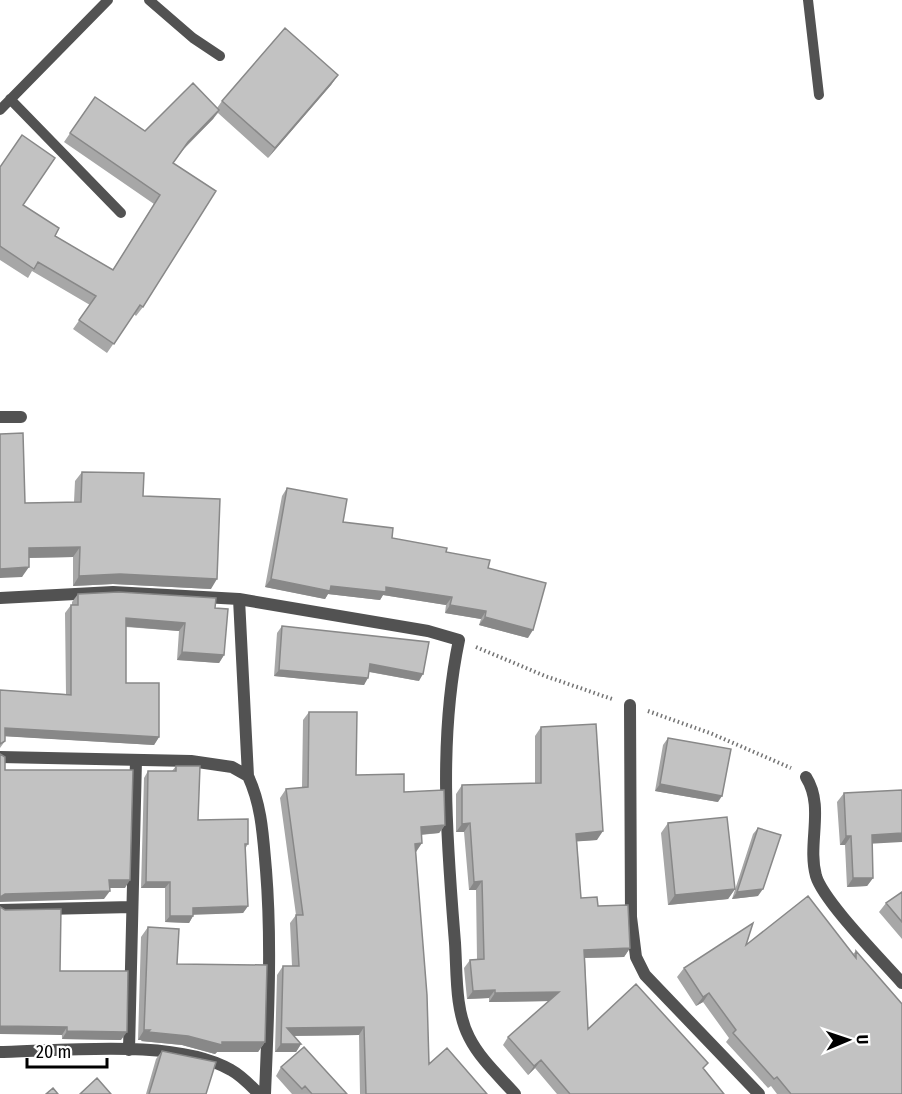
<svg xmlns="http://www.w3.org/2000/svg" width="902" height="1094" font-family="'Fira Sans Condensed',sans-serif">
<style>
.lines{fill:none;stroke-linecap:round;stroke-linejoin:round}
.path{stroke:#747474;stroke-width:4;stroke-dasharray:1.5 3;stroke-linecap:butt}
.service{stroke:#525252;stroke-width:10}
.minor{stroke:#525252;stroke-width:12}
.wall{fill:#a7a7a7}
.shaded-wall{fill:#888}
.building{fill:#c2c2c2;stroke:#888;stroke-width:1.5}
</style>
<rect width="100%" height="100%" fill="#fff"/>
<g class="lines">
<!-- path -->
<path class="path" d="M476 647 545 676 612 699
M648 711 710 733 791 768"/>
<!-- service -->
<path class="service" d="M149 0 193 38 220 56
M808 0 819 95
M10 99 121 213
M0 110 108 0"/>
<!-- minor -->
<path class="minor" d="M0 417H21
M0 598 113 592 239 599 428 631 459 640C438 740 447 843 455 943 457 973 455 1010 469 1037 480 1059 499 1076 515 1094
M239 599 248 776
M630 705 631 917 636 957 645 975 759 1094
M0 757 191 761 232 767 248 776C262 806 263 837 266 870 272 944 268 1019 265 1094
M806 777C825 807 807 843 816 876 824 902 882 960 902 983
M0 910 132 907
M129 1050 136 760
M0 1052C64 1051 176 1038 231 1070 242 1076 251 1086 259 1094"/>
</g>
<!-- wall -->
<path class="wall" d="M338 75 331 85 268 158 218 113 213 119 183 150 173 163 143 307 136 316 134 314 107 353 73 329 90 305 32 271 28 278 0 260V167L23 205 55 236 113 270 154 204 64 142 95 97 145 131 217 108 222 101Z
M82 472 143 496 211 589 113 584 73 586V557L29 558 22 577 25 503 74 502 75 481Z
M287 488 343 522 392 538 446 552 488 568 528 638 479 625 481 619 445 613 446 605 383 595 380 600 328 594 325 599 265 587 282 496Z
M78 594 215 608 224 655 219 663 177 660 179 631 126 627V683L159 737 154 745 5 736V741L0 748V690L66 694 65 613 71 605H72V602Z
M282 626 419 681 369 672 364 685 274 676 277 633Z
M309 712 356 775 404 792 445 825 439 833 421 835 416 852 429 1064 487 1094H360L359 1035 294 1036 301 1044 296 1052H275L277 975 283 966H292L290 923 296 915 280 798 286 789 302 788 303 720Z
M541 727 597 840 577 841 581 898 598 906 630 948 624 957 585 958 588 1029 704 1069 724 1094H557L535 1068 528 1075 503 1045 508 1037 549 1001 489 1002V998L467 999 464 968 470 960 477 959 476 890H469L464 832H456V794L462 785 535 783V736Z
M668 738 718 802 655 791 663 745Z
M176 766 198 820 248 844 245 849 248 906 243 913 193 914V916L189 923 165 922V888H141L144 778 148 771H172Z
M844 793 872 843 873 878 867 886 847 887 845 845H840L837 802Z
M668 823 735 889 728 899 668 905 661 833Z
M758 828V896L732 899 753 834Z
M902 892V939L879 912 886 903Z
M148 927 177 964 265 1042 258 1052H217L215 1054 182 1045 141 1041 142 1040H138L141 937Z
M746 945 853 954 856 951 902 1094H777L771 1086 768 1088 726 1042 729 1038 703 1002 696 1006 677 977 684 968Z
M60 971 121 1040 62 1039Z
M162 1051 206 1094H146L156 1059Z
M281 1067 347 1094H292L276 1076Z"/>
<!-- shaded-wall -->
<path class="shaded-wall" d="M338 75 331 85 268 158 275 148Z
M219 110 213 119 182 150 188 142Z
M80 547 73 557 22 558 29 548Z
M29 567 22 577 0 578V569Z
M120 574 217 579 211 589 113 584 73 586 79 576Z
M271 579 331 586 386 587 452 597 446 605 383 595 380 600 328 594 325 599 265 587Z
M450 605 486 611 481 619 445 613Z
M485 617 533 630 528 638 479 625Z
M126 618 185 623 179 631 120 626Z
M182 652 224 655 219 663 177 660Z
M370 664 423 674 419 681 365 671Z
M279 670 368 678 364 685 274 676Z
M5 728 159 737 154 745 0 736Z
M660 784 722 796 718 802 655 791Z
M470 823 464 832H456L462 824Z
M445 825 439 833 415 835 421 827Z
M603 831 597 840 570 842 576 834Z
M902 833V842L866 844 872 835Z
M846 836H851L845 845H840Z
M422 843 416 852 415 844Z
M853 878H873L867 886 847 887Z
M109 880H130L125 888H104Z
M482 881 476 890H469L474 882Z
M146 882H170L165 888H141Z
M735 889 728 899 668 905 675 895Z
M763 889 758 896 732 899 737 892Z
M110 891 104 899 0 902V897L5 894Z
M248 906 243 913 189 915 193 908Z
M170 916H193L189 923 165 922Z
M630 948 624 957 578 958 584 950Z
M495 990 489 998 467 999 473 991Z
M559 992 553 1001 489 1002 495 993Z
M709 993 703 1002 696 1006 703 997Z
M0 1026 67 1027 62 1035 0 1034Z
M364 1027 359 1035 281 1036 287 1028Z
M144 1030 188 1036 222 1042H265L258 1052H217L215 1054 182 1045 141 1041 142 1040H138Z
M67 1031 127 1032 121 1040 62 1039Z
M281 1044H301L296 1052H275Z
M541 1060 535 1068 528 1075 534 1066Z"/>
<!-- building -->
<path class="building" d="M285 28 338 75 275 148 222 101Z
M193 83 219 110 188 142 173 163 216 191 143 307 140 305 114 344 79 320 96 296 38 262 34 269 0 246V167L22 135 55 158 23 205 59 228 55 236 113 270 160 195 70 133 95 97 145 131Z
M23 433 25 503 81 502 82 472 144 473 143 496 220 499 217 579 120 574 79 576 80 547 29 548V567L0 569V434Z
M287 488 347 499 343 522 393 528 392 538 447 548 446 552 490 560 488 568 546 583 533 630 485 617 486 611 450 605 452 597 386 587V592L331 586 330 591 271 579Z
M119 592 216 598 215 608 228 609 224 655 182 652 185 623 126 618V683H159V737L5 728V741L0 744V690L71 695V605H78V594Z
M282 626 429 642 423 674 370 664 368 678 279 670Z
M309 712H357L356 775 404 774V792L444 790 445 825 421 827 422 843 415 844 427 995 429 1064 447 1048 487 1094H366L364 1027 287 1028 301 1044H281L283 966H299L296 915H303L286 789 308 787Z
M596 724 603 831 576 834 581 898 597 897 598 906 628 905 630 948 584 950 588 1029 636 984 708 1063 703 1068 724 1094H570L541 1060 534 1066 508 1037 559 992 495 993V990L473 991 470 960 484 959 482 881 474 882 470 823 462 824V785L541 783V727Z
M668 738 731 749 722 796 660 784Z
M0 754 5 757V770H133L130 880H109L110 891 5 894 0 897Z
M176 766H200L198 820 248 819V844H245L248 906 193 908V916H170V882H146L148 771H176Z
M902 790V833L872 835 873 878H853L851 836H846L844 793Z
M727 817 735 889 675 895 668 823Z
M758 828 781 835 763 889 737 892Z
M902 892V922L886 903Z
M808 896 856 958V951L902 1004V1094H791L777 1077 774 1079 733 1033 736 1030 709 993 703 997 684 968 753 923 746 945Z
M0 907 5 910 61 909 60 971H128L127 1032 67 1031V1027L0 1026Z
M148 927 179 929 177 964 267 965 265 1042H222V1045L188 1036 148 1032 150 1030H144Z
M304 1047 347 1094H312L305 1086 302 1089 281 1067Z
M162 1051 216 1062 206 1094H149Z
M97 1078 111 1094H80Z
M53 1088 58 1094H46Z"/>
<!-- north arrow -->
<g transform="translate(848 1040) rotate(88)" stroke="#ffffff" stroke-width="4.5" paint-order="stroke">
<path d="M0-4.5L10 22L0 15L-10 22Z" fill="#000000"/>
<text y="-9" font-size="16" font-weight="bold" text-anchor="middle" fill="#000000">U</text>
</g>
<!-- scale -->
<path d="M27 1058v9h80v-9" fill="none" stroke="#000000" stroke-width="3"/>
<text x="36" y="1058" font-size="18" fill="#000000" stroke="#ffffff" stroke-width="4.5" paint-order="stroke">20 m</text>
</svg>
